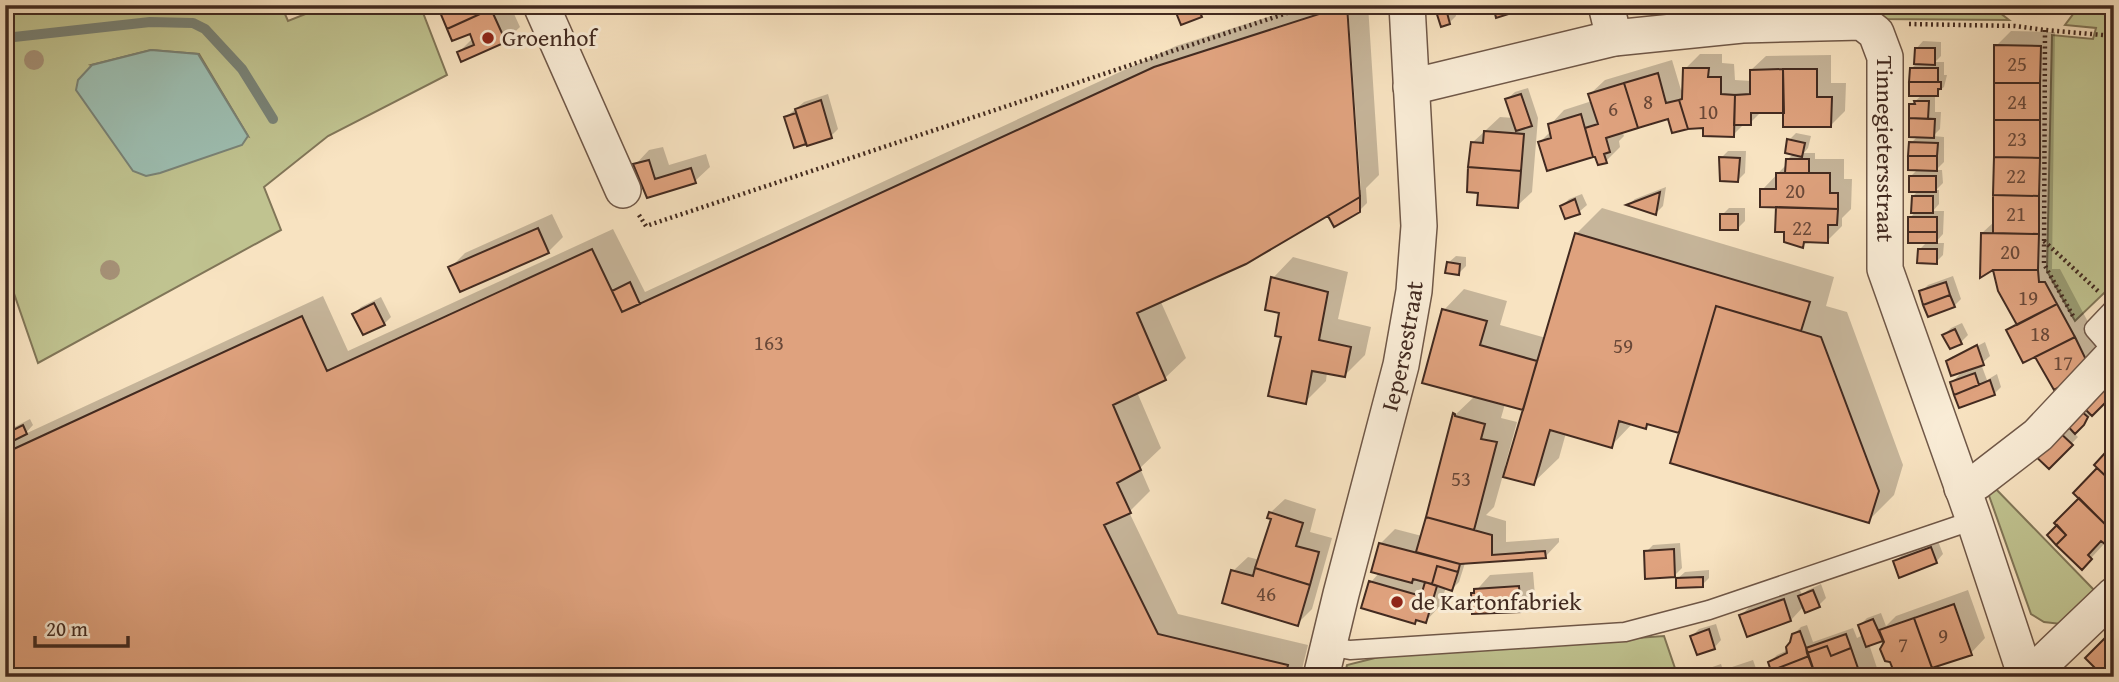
<svg xmlns="http://www.w3.org/2000/svg" width="2119" height="682" font-family="'Gentium Book Plus',serif">
<style>
.green{fill:#c0c390;stroke:#817658;stroke-width:2;fill-rule:evenodd}
.water{fill:#9dbeb1;stroke:#798377;stroke-width:2}
.shadow{fill:#0003;fill-rule:evenodd}
.lines{fill:none;stroke-linecap:round;stroke-linejoin:round}
.stream{stroke:#798377;stroke-width:10}
.building{fill:#dfa27e;stroke:#422a20;stroke-width:2}
.service-casing{stroke:#705848;stroke-width:21}
.minor-casing{stroke:#705848;stroke-width:38}
.path{stroke:#422a20;stroke-width:4.5;stroke-dasharray:2 3.5;stroke-linecap:butt}
.service{stroke:#faedd7;stroke-width:18}
.minor{stroke:#faedd7;stroke-width:35}
.tree{fill:#a69278}
.poi-dot{fill:#8f2418;stroke:#faedd7;stroke-width:2.5}
.labels{text-anchor:middle;stroke-width:6;stroke-linejoin:round;paint-order:stroke}
.number-label{font-size:21px;fill:#694838}
.poi-label{font-size:24px;fill:#422a20;stroke:#faedd7;text-anchor:start}
.street-label{font-size:24px;fill:#422a20;stroke:#faedd7}
</style>
<rect width="100%" height="100%" fill="#f8e3c1"/>
<filter id="stains"><feTurbulence type="fractalNoise" baseFrequency=".00286" numOctaves="4"/><feColorMatrix values="0 0 0 0 .2 0 0 0 0 .09 0 0 0 0 .02 0 0 0 .5 -.17"/></filter>
<radialGradient id="worn" r=".72"><stop offset=".6" stop-color="#630" stop-opacity="0"/><stop offset="1" stop-color="#630" stop-opacity=".3"/></radialGradient>
<!-- green -->
<path class="green" d="M5 5H281L288 21 328 5H420L447 75 328 136 264 187 281 230 38 363 10 282 5 283ZM151 50 199 54 248 136 91 65Z
M1871 5H1990L2009 20 1876 19 1870 15Z
M2080 5H2114V302L2104 293 2075 321 2047 271 2052 35 2093 39 2096 28 2065 25Z
M1992 485 2096 592 2061 624 2044 622 2031 614 1987 490Z
M1664 636 1678 677H1344L1347 665 1379 657Z"/>
<!-- water -->
<path class="water" d="M151 50 198 54 248 136 242 145 160 173 146 176 133 171 76 90 78 80 92 65Z"/>
<!-- shadow -->
<path class="shadow" d="M439 5H510L520 27 505 41 459 52 473 38 471 32Z
M1175 5H1207L1208 9 1201 16Z
M1306 5H1345L1357 190H1361L1348 5H1368L1379 175 1366 188 1367 203 1359 211 1330 216 1336 210 1160 300 1186 358 1165 378 1137 392 1161 448 1140 468 1150 491 1129 512 1178 614 1308 645 1300 677H5V432L30 419 33 425 25 434 323 296 348 351 613 229 645 292 1176 46Z
M1436 5H1454L1456 16 1449 23Z
M2011 31 2055 32 2052 269H2060L2105 354 2054 388 2036 354 2008 331 2017 321 1982 233 1995 221 1996 46Z
M1923 41 1941 42V56L1935 62H1944V75H1947L1944 87 1935 94V112H1941L1940 129 1933 136 1944 137V162L1936 170H1942L1943 183 1936 190H1939V204L1933 211H1944L1943 234 1935 243H1944L1943 255 1936 262 1919 250 1928 241 1910 218 1916 211 1913 196 1919 190 1910 177 1918 169 1911 143 1918 136 1911 105 1923 94 1911 69 1916 64V49Z
M1700 54H1722V63L1734 64 1735 80 1752 81 1751 70 1766 56 1831 55V83H1846L1845 111 1831 125 1785 111H1762L1750 123H1745L1733 135 1669 117 1622 131 1624 136 1619 141 1620 147 1606 161 1596 155 1548 169 1540 142 1551 131 1550 125 1564 110 1592 101 1590 94 1605 80 1672 60 1681 90 1684 89 1685 69Z
M1528 88 1538 118 1532 192 1517 206 1479 192 1472 143 1500 117 1514 118 1507 99 1515 92Z
M828 94 838 129 831 136 795 146 786 117 804 102Z
M1796 133 1811 136 1808 148 1804 153H1815V159H1844V179H1852L1851 209 1842 218V226L1827 241 1808 240 1803 246 1786 230 1778 206 1762 190 1787 164V160L1793 154 1789 140Z
M663 147 669 165 706 154 710 167 695 181 648 196 635 165 649 150Z
M1728 151H1746L1745 173 1738 180 1721 158Z
M1666 187 1663 206 1656 213 1629 204 1635 199Z
M1582 194 1587 205 1579 212 1566 217 1562 206 1569 199Z
M1602 208 1834 277 1826 306 1847 312 1903 465 1894 495 1868 521 1681 432 1649 423 1645 427 1633 423 1611 446 1566 433 1559 458 1533 483 1503 475 1494 507 1486 515 1506 521V542L1559 538V542L1545 557 1465 563 1459 582 1452 589 1446 587 1440 606 1426 621 1418 618 1414 622 1371 582 1380 572 1381 543 1395 529 1422 536 1427 518 1430 515 1454 416 1475 396 1444 310 1464 289 1507 301 1500 325 1546 338 1576 234ZM1505 404H1526L1508 467 1505 466 1517 422 1501 418Z
M1729 208H1745V221L1738 228 1722 215Z
M552 214 563 237 548 252 450 268 465 253Z
M1456 256 1466 257V266L1459 273 1448 263Z
M1293 257 1348 272 1338 319 1371 327 1365 355 1345 375 1327 372 1326 381 1305 402 1283 336 1281 312 1273 278Z
M1953 276 1961 299 1954 306 1921 292 1928 285Z
M381 297 391 317 384 324 354 314 361 307Z
M1962 323 1968 335 1961 342 1944 335 1951 328Z
M1985 342 1990 356 1981 364 1987 380 1997 374 2001 387 1994 394 1952 382 1964 370 1948 361 1953 356V359Z
M2114 376V391L2074 433 2078 437 2049 467 2035 453Z
M2114 446V533L2082 568 2081 498 2075 493 2100 468Z
M1285 499 1316 509 1310 532 1332 538 1312 609 1297 624 1233 571 1248 557 1260 560 1274 518 1270 513Z
M1938 541 1943 554 1936 562H1895L1902 555Z
M1680 543 1682 568 1675 575 1646 552 1653 545Z
M1709 570V578L1702 585 1677 579 1685 572Z
M1533 572 1535 596 1520 610 1473 594 1490 575Z
M1821 584 1826 598 1819 605 1804 606 1791 620 1741 615 1756 601 1798 585 1802 595 1808 590Z
M1968 590 1985 638 1971 653 1886 638 1869 644 1880 677H1764L1773 671 1770 662 1777 655 1788 650 1794 634 1801 627 1807 625 1813 642 1853 628 1857 638 1863 635 1860 625 1867 618 1881 613 1886 626 1896 616Z
M1716 624 1721 640 1714 648 1692 636 1699 629Z
M1753 660 1759 677H1695L1701 671 1721 664 1723 670Z"/>
<g class="lines">
<!-- stream -->
<path class="stream" d="M5 38 150 22 193 23 205 29 242 69 273 119"/>
</g>
<!-- building -->
<path class="building" d="M293 5H319L295 13Z
M437 5H490L491 9 447 29Z
M1173 5H1197L1202 17 1181 25Z
M1347 5 1360 197 1246 264 1137 313 1166 380 1113 405 1141 470 1117 483 1131 513 1104 525 1158 634 1288 665 1285 677H5V453L302 316 327 371 592 249 622 312 1154 67Z
M1434 5H1445L1450 24 1441 27Z
M1493 5H1537L1496 18Z
M491 9 506 42 461 62 457 52 474 45 470 34 452 41 447 29Z
M1994 45 2041 46 2040 83H1994Z
M1915 48H1935V65L1914 64Z
M1683 68H1709L1708 77H1721V94L1735 95 1734 137 1703 136V128L1688 129 1679 100 1682 99Z
M1910 68H1938V82H1909Z
M1783 69H1817V97H1832L1831 127H1783Z
M1783 69 1784 113H1751V125H1734L1735 95 1750 94V70Z
M1658 73 1666 103 1679 100 1688 129 1672 133 1668 119 1638 128 1624 83Z
M1909 82H1941V89H1938V96H1909Z
M1624 83 1638 128 1606 138 1610 152 1604 154 1607 163 1598 165 1595 157H1593L1585 128 1598 124 1588 94Z
M1994 83H2040V120H1994Z
M1521 94 1532 126 1516 131 1505 99Z
M821 100 832 138 807 146 795 109Z
M1914 101H1929L1928 119 1909 118V104H1915Z
M796 113 806 144 794 148 784 117Z
M1581 114 1593 157 1547 171 1538 142 1551 138 1548 124Z
M1909 118 1935 119 1934 138 1909 137Z
M1994 120H2040V158L1994 157Z
M1484 131 1524 134 1521 171 1468 167 1471 142 1483 143Z
M1787 139 1805 143 1802 157 1785 153Z
M1909 142 1938 143 1937 156H1908Z
M1908 156H1937V171L1908 170Z
M1719 157 1740 158 1738 182 1720 181Z
M1994 157 2040 158 2039 196 1993 195Z
M1786 159H1809V173H1785Z
M649 160 655 179 691 168 696 183 647 198 633 164Z
M1468 167 1521 171 1518 208 1477 205 1478 193 1467 192Z
M1776 173H1830V193H1838V209L1760 207V189H1776Z
M1909 176H1936V192H1909Z
M1660 192 1656 215 1626 205Z
M1993 195 2039 196V234L1993 233Z
M1912 196H1933V213H1911Z
M1360 197V212L1334 227 1328 216Z
M1575 199 1580 214 1565 219 1560 206Z
M1776 207 1838 209 1837 225H1828V243L1804 242 1803 248 1784 242V232H1775Z
M1720 214H1738V230H1720Z
M1908 217H1937V232H1908Z
M538 228 549 253 460 292 448 267Z
M1908 232H1937V243H1908Z
M1575 233 1810 302 1801 331 1716 306 1679 433 1647 424 1646 429 1619 421 1612 448 1550 430 1534 485 1503 477Z
M1981 233 2039 234 2038 270H1993L1980 278Z
M1918 249H1937V264L1917 263Z
M1447 262 1460 264 1459 275 1445 273Z
M1993 270H2038L2039 282H2045L2057 304 2017 325 1998 291Z
M1271 277 1328 292 1319 340 1351 347 1345 377 1312 371 1306 404 1268 396 1281 337 1275 336 1279 313 1265 310Z
M630 282 640 304 622 312 612 291Z
M1946 282 1950 295 1923 305 1919 291Z
M1950 295 1955 307 1928 317 1923 305Z
M374 303 385 325 363 335 352 314Z
M2057 304 2075 337 2023 363 2006 330Z
M1716 306 1821 337 1879 491 1869 523 1670 463Z
M1442 309 1487 321 1480 345 1537 361 1523 410 1422 383Z
M1955 329 1962 344 1950 349 1942 335Z
M2075 337 2091 370 2054 390 2035 357Z
M1977 345 1984 365 1951 376 1946 361Z
M1975 373 1979 385 1954 395 1950 382Z
M2103 379 2114 390V394L2092 416 2079 403Z
M1990 380 1995 395 1959 408 1954 395Z
M2081 411 2088 417 2084 425 2075 434 2063 421Z
M1453 413 1455 414V416L1485 424 1481 439 1497 442 1474 530 1426 517Z
M23 425 27 434 5 445V434Z
M2056 429 2073 445 2049 469 2032 453Z
M2114 443V484L2094 465Z
M2097 468 2114 484V533L2073 493Z
M2079 498 2114 533 2105 544 2101 541 2088 555 2092 559 2082 570 2056 545 2066 535 2054 523Z
M1269 512 1303 523 1296 546 1319 552 1310 585 1255 568 1271 519 1267 518Z
M1426 517 1492 535V555L1545 551 1546 558 1460 564 1416 552Z
M2057 525 2066 535 2056 545 2047 535Z
M1379 543 1460 564 1458 572 1437 566 1432 584 1413 579 1412 583 1371 572Z
M1931 547 1937 563 1899 578 1893 561Z
M1674 549 1675 577 1645 579 1644 551Z
M1437 566 1458 572 1452 591 1432 584Z
M1255 568 1310 585 1298 626 1222 603 1231 570 1253 576Z
M1703 577V587L1676 588V578Z
M1369 581 1421 596 1425 582 1437 586 1426 623 1416 620 1415 624 1361 608Z
M1519 586 1521 612 1472 614 1471 593H1474V589Z
M1813 590 1820 607 1805 613 1798 596Z
M1784 599 1791 621 1747 637 1739 615Z
M1954 604 1972 655 1932 668 1914 618Z
M1914 618 1932 668 1908 677H1896L1890 662 1885 661 1880 649 1884 642 1879 630Z
M1873 619 1883 641 1866 647 1858 625Z
M1709 629 1715 649 1697 655 1690 636Z
M2114 629V677H2104L2085 658Z
M1800 631 1809 656 1771 671 1768 662 1787 653 1786 647 1790 642 1792 634Z
M1846 634 1851 648 1831 656 1827 646 1807 653 1806 648Z
M1827 646 1831 656 1851 648 1861 677H1816L1807 653Z
M1809 656 1816 677H1773L1772 674H1769L1768 672Z"/>
<g class="lines">
<!-- service casing -->
<g class="service-casing">
<path id="service" d="M2114 308 2094 329 2114 352
M1328 646 1350 650 1625 632 1709 610 1974 520"/>
</g>
<!-- minor casing -->
<g class="minor-casing">
<g id="minor">
<path d="M541 5 623 190"/>
<path d="M1606 5 1614 38"/>
<path id="s1" d="M1411 87 1614 38 1742 25 1862 22 1876 33 1885 57V269L1974 520 2026 677"/>
<path d="M1962 488 1977 482 2038 435 2114 354"/>
<path id="s2" d="M1321 677 1341 594 1401 365 1414 291 1419 226 1407 5"/>
<path d="M2028 677 2114 595"/>
</g>
</g>
<!-- path -->
<path class="path" d="M1909 24 2015 26 2045 30 2114 36
M2045 30 2044 264 2073 316
M639 215 646 226 1311 5
M2044 241 2099 292"/>
<!-- service -->
<use href="#service" class="service"/>
<!-- minor -->
<use href="#minor" class="minor"/>
</g>
<!-- trees -->
<g class="tree">
<circle cx="34" cy="60" r="10"/>
<circle cx="110" cy="270" r="10"/>
</g>
<!-- markers -->
<g class="poi-dot">
<circle cx="488" cy="38" r="7"/>
<circle cx="1397" cy="602" r="7"/>
</g>
<g class="labels">
<!-- number labels -->
<g class="number-label">
<text x="2017" y="71">25</text>
<text x="1648" y="109">8</text>
<text x="2017" y="109">24</text>
<text x="1613" y="116">6</text>
<text x="1708" y="119">10</text>
<text x="2017" y="146">23</text>
<text x="2016" y="183">22</text>
<text x="1795" y="198">20</text>
<text x="2016" y="221">21</text>
<text x="1802" y="235">22</text>
<text x="2010" y="259">20</text>
<text x="2028" y="305">19</text>
<text x="2040" y="341">18</text>
<text x="769" y="350">163</text>
<text x="1623" y="353">59</text>
<text x="2063" y="370">17</text>
<text x="1461" y="486">53</text>
<text x="1266" y="601">46</text>
<text x="1943" y="643">9</text>
<text x="1903" y="652">7</text>
</g>
<!-- poi labels -->
<g class="poi-label">
<text x="502" y="46">Groenhof</text>
<text x="1411" y="610">de Kartonfabriek</text>
</g>
<!-- street labels -->
<g class="street-label">
<text dy="8" stroke="none"><textPath href="#s1" startOffset="593">Tinnegietersstraat</textPath></text>
<text dy="8" stroke="none"><textPath href="#s2" startOffset="341">Iepersestraat</textPath></text>
</g>
</g>
<!-- margin -->
<rect width="2119" height="682" fill="none" stroke="#f8e3c1" stroke-width="28"/>
<rect x="7" y="7" width="2105" height="668" fill="none" stroke="#422a20" stroke-width="3.5"/>
<rect x="14" y="14" width="2091" height="654" fill="none" stroke="#422a20" stroke-width="2"/>
<!-- scale -->
<path d="M35 636v10h93v-10" fill="none" stroke="#422a20" stroke-width="3.5"/>
<text x="46" y="636" font-size="21" fill="#422a20" stroke="#faedd7" stroke-width="5" paint-order="stroke">20 m</text>
<rect width="100%" height="100%" filter="url(#stains)"/>
<rect width="100%" height="100%" fill="url(#worn)"/>
</svg>
